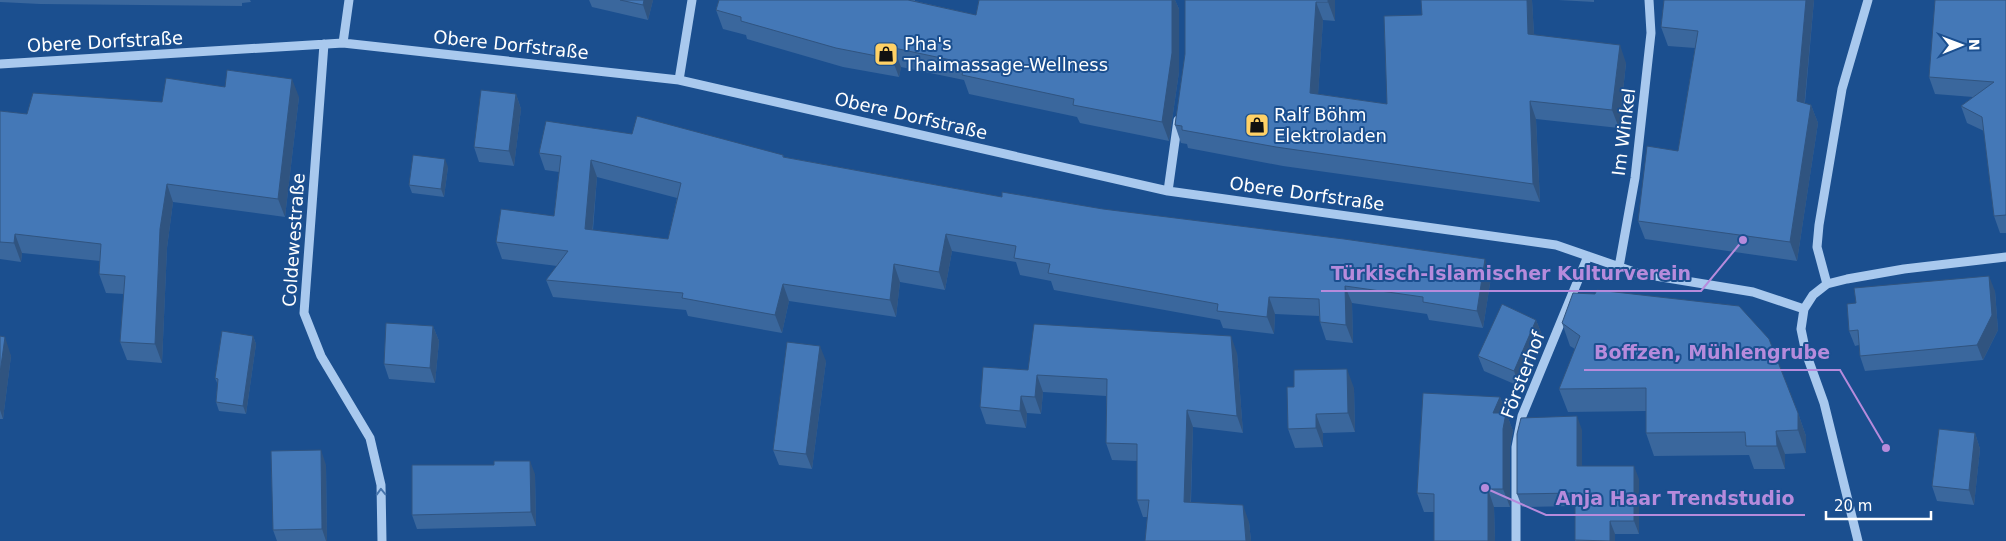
<svg xmlns="http://www.w3.org/2000/svg" width="2006" height="541" font-family="'DejaVu Sans',sans-serif">
<style>
.lines{fill:none;stroke-linecap:round;stroke-linejoin:round}
.minor{stroke:#a9c9ee;stroke-width:9}
.wall{fill:#3a679d;fill-rule:evenodd}
.shaded-wall{fill:#305480}
.building{fill:#4478b7;stroke:#305480;fill-rule:evenodd}
.oneway{stroke:#4674ac}
.labels{text-anchor:middle;stroke-width:4;stroke-linejoin:round;paint-order:stroke}
.street-label{font-size:18px;fill:#fff;stroke:#1b4f8f}
.poi-label{font-size:18px;fill:#fff;stroke:#1b4f8f;text-anchor:start}
.leader{fill:none;stroke:#b68bdc;stroke-width:2}
.callout-dot{fill:#b68bdc;stroke:#1b4f8f;stroke-width:2}
.callout-label{font-size:19px;text-anchor:middle;font-weight:bold;fill:#b68bdc;stroke:#1b4f8f;stroke-width:4;stroke-linejoin:round;paint-order:stroke}
</style>
<rect width="100%" height="100%" fill="#1b4f8f"/>
<g class="lines">
<!-- minor -->
<path class="minor" d="M343 43 349 0
M324 44 304 313 321 356 370 438 381 485 382 541
M0 64 343 43 679 80 1168 191 1556 245 1637 273 1753 292 1804 309
M679 80 692 0
M1168 191 1178 120
M1619 267 1635 178 1651 33 1649 0
M1827 284 1817 247 1819 225 1842 89 1868 0
M1516 541V447L1522 416 1588 256
M1858 541 1824 403 1806 353 1801 329 1804 309 1813 295 1827 284 1847 279 1904 269 2006 257"/>
</g>
<!-- wall -->
<path class="wall" d="M0 0H250L251 2 242 3V6L40 4 0 2Z
M589 0H653L648 20 592 7Z
M719 0H915V1L976 15 979 0H1175L1179 9V72L1169 141 1080 123 1077 117 969 94 964 80 901 67 899 77 843 67 747 39 746 35 723 29 716 10Z
M1185 0H1335V21L1323 20 1318 94 1387 104 1422 15 1532 0 1534 35 1626 63 1619 128 1536 119 1540 202 1283 166 1188 148 1187 144 1181 143 1175 125 1185 54Z
M1558 0H1594V2Z
M1664 0H1814L1805 103 1811 105 1818 123 1797 261 1645 239 1638 221 1678 151 1695 48 1668 46 1661 27Z
M2006 0V233H2000L1994 216 1984 131 1967 123 1961 106 1973 97 1935 94 1929 77Z
M516 94 521 109 514 166 479 162 474 147Z
M299 97 285 217 173 202 167 248 162 363 127 360 120 342 124 294 106 293 99 274 100 261 22 253 21 262 0 259V111L27 114 162 102Z
M632 134 783 155 784 157 1002 197 1491 277 1483 328 1429 320 1427 314 1352 303 1353 343 1326 340 1320 322 1319 316 1275 314 1274 334 1223 328 1220 320 1054 290 1051 281 1020 275 1016 262 952 251 945 290 900 282 896 317 789 301 782 333 688 316 686 310 553 297 546 280 557 266 502 259 496 242 554 216 559 172 545 170 539 153ZM597 177 677 198 668 239 593 230Z
M448 167 444 197 412 193 409 185Z
M1995 291 1998 330 1983 360 1865 371 1860 356 1859 345 1855 346 1849 331Z
M1536 320 1542 335 1519 386 1484 371 1478 356Z
M1562 323 1798 413 1806 436V453L1785 454V469H1754L1749 455 1654 456 1646 433V411L1568 412 1559 389 1575 349 1570 346Z
M433 326 439 341 435 383 389 379 384 364Z
M0 336 11 356 3 419H0Z
M253 336 256 344 246 414 219 411 216 402 218 385 215 378Z
M1237 353 1243 433 1193 427 1191 502 1249 522 1251 541H1145L1148 517H1143L1137 500V461L1112 460 1106 443V396L1043 392 1041 414 1027 413 1026 428 986 424 980 407 1028 370Z
M826 361 812 469 779 465 773 450Z
M1354 388 1355 432 1323 433V447L1295 448 1288 429Z
M1500 397 1513 431 1510 447V507H1494L1495 541H1434V512H1424L1417 493Z
M1582 430V466L1639 479V534H1615V541H1575V506L1522 507 1517 494Z
M1975 433 1980 449 1974 505 1937 501 1932 486Z
M326 465 327 541H277L273 530Z
M535 474 536 526 417 529 412 515Z"/>
<!-- shaded-wall -->
<path class="shaded-wall" d="M644 0H653L648 20 643 5Z
M1172 0H1175L1179 9V72L1169 141 1162 122Z
M1328 0H1335V21L1328 2Z
M1527 0H1532L1535 52 1528 34Z
M1806 0H1814L1803 119 1797 101Z
M1316 2 1323 20 1317 111 1310 93Z
M1620 45 1626 63 1619 128 1612 110Z
M894 48 901 67 899 77 892 59Z
M292 79 299 97 285 217 278 199Z
M516 94 521 109 514 166 509 151Z
M1530 101 1536 119 1540 202 1533 184Z
M1811 105 1818 123 1797 261 1790 242Z
M445 159 448 167 444 197 441 189Z
M591 160 597 177 591 246 585 229Z
M167 184 173 202 167 248 162 363 155 344 160 229Z
M15 234 22 253 21 262 14 243Z
M946 234 952 251 945 290 939 272Z
M1485 259 1491 277 1483 328 1477 311Z
M894 264 900 282 896 317 890 300Z
M1989 276 1995 291 1998 330 1983 360 1977 345Z
M783 284 789 301 782 333 775 315Z
M1345 286 1352 303 1353 343 1346 325Z
M1269 297 1275 314 1274 334 1267 317Z
M1536 320 1542 335 1519 386 1514 371Z
M433 326 439 341 435 383 430 368Z
M253 336 256 344 246 414 243 406Z
M1231 336 1237 353 1243 433 1237 416Z
M5 337 11 356 3 419 0 410V373Z
M820 346 826 361 812 469 806 454Z
M1347 369 1354 388 1355 432 1348 413Z
M1037 375 1043 392 1041 414 1035 397Z
M1021 396 1027 413 1026 428 1020 411Z
M1500 397 1513 431 1510 447V507L1503 489V429L1493 413Z
M1187 410 1193 427 1190 519 1184 502Z
M1798 413 1806 436V453L1798 430Z
M1316 414 1323 433V447L1316 428Z
M1577 416 1582 430V479L1577 466Z
M1776 431 1785 454V469L1777 446Z
M1975 433 1980 449 1974 505 1969 490Z
M321 450 326 465 327 541H326L322 529Z
M530 461 535 474 536 526 531 512Z
M1634 466 1639 479V534L1634 521Z
M1488 489 1494 507 1495 541H1488Z
M1243 505 1249 522 1251 541H1246Z
M1610 521 1615 534V541H1610Z"/>
<!-- building -->
<path class="building" d="M620 0H644L643 5Z
M719 0H908L976 15 979 0H1172V53L1162 122 1073 105 1074 99 962 75 965 63 894 48 892 59 836 48 741 21V17L716 10Z
M1185 0H1328V2H1316L1310 93 1387 104 1384 16 1422 15 1421 0H1527L1528 34 1620 45 1612 110 1530 101 1533 184 1276 147 1182 130V126L1175 125 1185 54Z
M1664 0H1806L1797 101 1811 105 1790 242 1638 221 1647 146 1678 151 1698 31 1661 27Z
M1935 0H2006V215L1994 216 1982 117 1961 106 1994 82 1929 77Z
M227 70 292 79 278 199 167 184 160 229 155 344 120 342 125 276 99 274 101 244 15 234 14 243 0 242V111L27 114 33 93 162 102 166 78 225 87Z
M481 90 516 94 509 151 474 147Z
M637 116 783 155V157L1002 197V192L1103 209 1344 239 1485 259 1477 311 1423 302V297L1345 286 1346 325 1320 322 1319 299 1269 297 1267 317 1217 311 1218 304 1048 273 1050 264 1014 258 1016 246 946 234 939 272 894 264 890 300 783 284 775 315 682 298 683 293 546 280 568 251 496 242 501 209 554 216 561 156 539 153 546 121 632 134ZM591 160 681 183 668 239 585 229Z
M413 155 445 159 441 189 409 185Z
M1989 276 1992 315 1977 345 1860 356 1858 330 1849 331 1847 304 1856 303 1854 288Z
M1597 290 1739 306 1769 339 1798 413V430L1776 431 1777 446H1746L1745 432 1646 433V388L1559 389 1580 336 1562 323 1573 293 1595 294Z
M1502 304 1536 320 1514 371 1478 356Z
M386 323 433 326 430 368 384 364Z
M1034 324 1231 336 1237 416 1187 410 1184 502 1243 505 1246 541H1145L1149 500H1137V444L1106 443 1107 379 1037 375 1035 397 1021 396 1020 411 980 407 983 367 1028 370Z
M222 331 253 336 243 406 216 402 218 379 215 378Z
M0 336 5 337 0 373Z
M787 342 820 346 806 454 773 450Z
M1347 369 1348 413 1316 414V428L1288 429 1287 387H1294V370Z
M1423 393 1500 397 1493 413H1506L1503 429V489H1488V541H1434V494L1417 493Z
M1577 416V466H1634V521H1610V541L1575 540V493L1517 494V434L1521 418Z
M1939 429 1975 433 1969 490 1932 486Z
M321 450 322 529 273 530 271 451Z
M494 461H530L531 512 412 515V465H494Z"/>
<!-- one-way arrows -->
<defs><path id="oneway-chevron" d="M-2-3.5L2.5 0L-2 3.5" fill="none" stroke-width="1.6" stroke-linecap="round" stroke-linejoin="round" transform="scale(1.25)"/></defs>
<use class="oneway" href="#oneway-chevron" transform="translate(381 492) rotate(-92)"/>
<!-- icons -->
<defs>
<g id="shop-square" transform="scale(1.25)"><rect x="-9" y="-9" width="18" height="18" rx="4" fill="#ffd166" stroke="#1b4f8f"/><path d="M-5-2.5h2.3a2.7 3.5 0 0 1 5.4 0H5L5.5 6h-11ZM-1.5-2.5h3a1.5 2.3 0 0 0-3 0Z" fill="#111"/></g>
</defs>
<g fill-rule="evenodd">
<use href="#shop-square" x="886" y="54"/>
<use href="#shop-square" x="1257" y="125"/>
</g>
<g class="labels">
<!-- street labels -->
<g class="street-label">
<text transform="translate(105 42) rotate(-3)" y="6">Obere Dorfstraße</text>
<text transform="translate(511 45) rotate(6)" y="6">Obere Dorfstraße</text>
<text transform="translate(911 116) rotate(13)" y="6">Obere Dorfstraße</text>
<text transform="translate(1624 132) rotate(-83)" y="6">Im Winkel</text>
<text transform="translate(1307 194) rotate(8)" y="6">Obere Dorfstraße</text>
<text transform="translate(294 240) rotate(-86)" y="6">Coldewestraße</text>
<text transform="translate(1523 375) rotate(-69)" y="6">Försterhof</text>
</g>
<!-- poi labels -->
<g class="poi-label">
<text x="904" y="50">Pha's<tspan x="904" dy="21">Thaimassage-Wellness</tspan></text>
<text x="1274" y="121">Ralf Böhm<tspan x="1274" dy="21">Elektroladen</tspan></text>
</g>
</g>
<!-- callouts -->
<path class="leader" d="M1743 240L1701 291H1321M1886 448L1840 370H1584M1485 488L1546 515H1805"/>
<g class="callout-dot">
<circle cx="1743" cy="240" r="5"/>
<circle cx="1886" cy="448" r="5"/>
<circle cx="1485" cy="488" r="5"/>
</g>
<g class="callout-label">
<text x="1511" y="280">Türkisch-Islamischer Kulturverein</text>
<text x="1712" y="359">Boffzen, Mühlengrube</text>
<text x="1675" y="505">Anja Haar Trendstudio</text>
</g>
<!-- north arrow -->
<g transform="translate(1961 45) rotate(89)" stroke="#1b4f8f" stroke-width="4" paint-order="stroke">
<path d="M0-4L9 19L0 12L-9 19Z" fill="#ffffff"/>
<text y="-8" font-size="14" font-weight="bold" text-anchor="middle" fill="#ffffff">N</text>
</g>
<!-- scale -->
<path d="M1826 511v8h105v-8" fill="none" stroke="#ffffff" stroke-width="2.5"/>
<text x="1834" y="511" font-size="15" fill="#ffffff" stroke="#1b4f8f" stroke-width="4" paint-order="stroke">20 m</text>
</svg>
